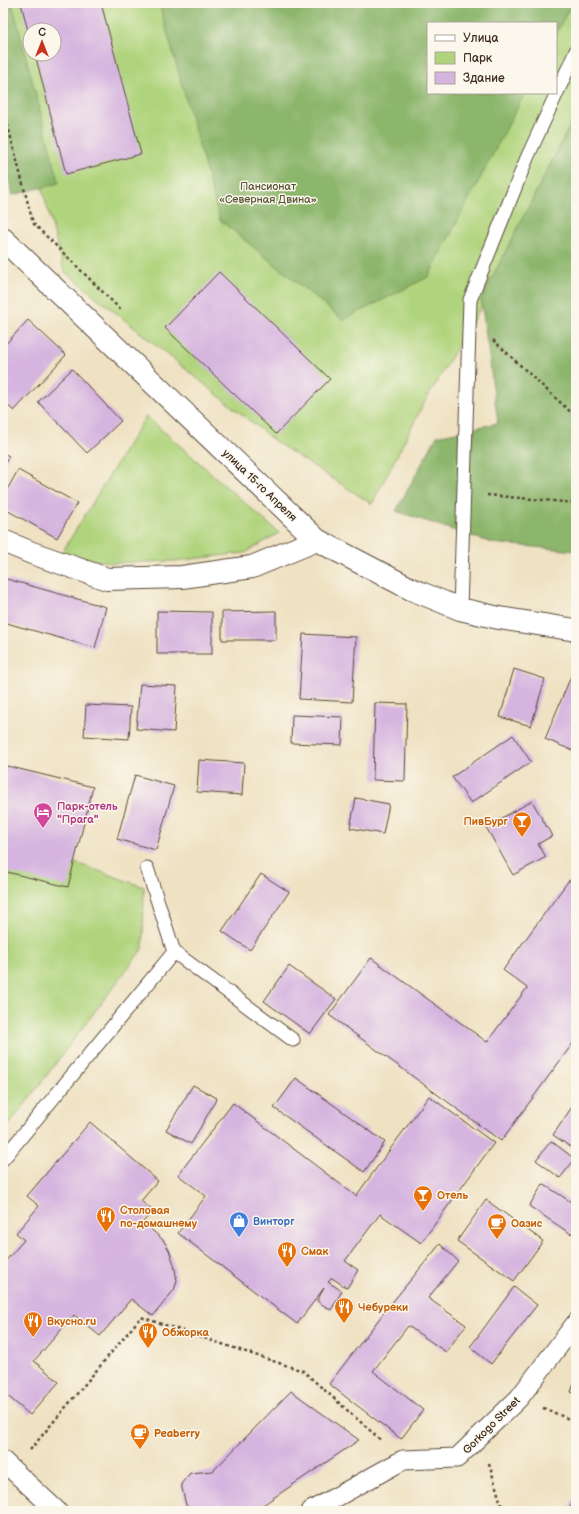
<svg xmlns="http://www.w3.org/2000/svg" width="579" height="1514" font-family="'Balsamiq Sans',sans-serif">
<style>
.green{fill:#b0d47d;stroke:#767f4e;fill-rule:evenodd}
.forest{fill:#8cb66c;stroke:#647045}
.building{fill:#d5b4df}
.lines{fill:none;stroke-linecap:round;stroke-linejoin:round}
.service-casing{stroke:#564637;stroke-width:15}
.pedestrian-casing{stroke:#564637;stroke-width:21}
.minor-casing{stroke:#564637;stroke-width:24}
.path{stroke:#564637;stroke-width:2.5;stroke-dasharray:3 3;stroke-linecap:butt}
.service{stroke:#fff;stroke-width:13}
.pedestrian{stroke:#fff;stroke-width:19}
.minor{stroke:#fff;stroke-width:22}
.labels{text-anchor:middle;stroke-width:3;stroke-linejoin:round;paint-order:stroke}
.park-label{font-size:11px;fill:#585436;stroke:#fbf7ec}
.street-label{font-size:11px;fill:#3b2a1e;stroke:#fbf7ec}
.hotel-label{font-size:11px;font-weight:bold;fill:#b23c85;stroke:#fbf7ec;text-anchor:start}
.food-label{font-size:11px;font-weight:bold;fill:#c56008;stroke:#fbf7ec;text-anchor:start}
.shop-label{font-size:11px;font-weight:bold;fill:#366cbe;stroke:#fbf7ec;text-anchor:start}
</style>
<rect width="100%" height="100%" fill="#fbf7ec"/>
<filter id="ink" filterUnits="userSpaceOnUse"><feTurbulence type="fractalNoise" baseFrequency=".025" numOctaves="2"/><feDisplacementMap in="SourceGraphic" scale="8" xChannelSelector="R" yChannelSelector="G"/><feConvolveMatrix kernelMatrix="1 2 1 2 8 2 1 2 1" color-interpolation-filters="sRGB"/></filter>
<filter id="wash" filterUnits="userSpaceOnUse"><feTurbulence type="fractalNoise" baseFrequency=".012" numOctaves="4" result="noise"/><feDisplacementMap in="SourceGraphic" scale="16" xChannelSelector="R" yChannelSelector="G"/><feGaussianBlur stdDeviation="0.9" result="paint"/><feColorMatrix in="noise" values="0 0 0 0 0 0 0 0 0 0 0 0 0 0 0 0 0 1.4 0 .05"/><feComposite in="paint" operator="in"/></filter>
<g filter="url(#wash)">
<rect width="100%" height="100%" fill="#efe2c3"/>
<!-- green -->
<path class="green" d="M3 3H576V147L423 405 372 504 276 442 64 271 3 39ZM428 23H556V93H428ZM30 30H54V54H30Z
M146 416 279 533 245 553 174 561 112 563 61 554Z
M3 840 82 865 144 887 143 948 3 1133Z"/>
<!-- forest -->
<path class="forest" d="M3 3H12L59 183 13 195 3 158Z
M159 3H572L556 34V23H428V93H525L428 277 343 320 220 220Z
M576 114V551L492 543 396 511 437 436 498 423 481 299Z"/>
<g id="blocks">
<!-- building -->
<path class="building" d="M21 3H101L141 154 66 174 35 54H54V30H30L29 35Z
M219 272 330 379 276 434 165 328Z
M28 320 66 355 14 411 3 401V347Z
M72 369 121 421 87 453 38 402Z
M3 453 9 456 3 467Z
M18 470 77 503 57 538 3 508V497Z
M3 578 106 607 95 648 3 622Z
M157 611 212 612V654H157Z
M276 611V640H222V612Z
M303 634 356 637 352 702 299 699Z
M576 664V752L545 739Z
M514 669 545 679 531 726 500 717Z
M140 684 177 686 174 732 136 729Z
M375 703 407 704 405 781 373 780Z
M86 705 131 707 129 739 84 736Z
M292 715 343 717 342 745 291 743Z
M513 735 531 762 471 803 452 777Z
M199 760 244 763 242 795 197 792Z
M3 765 93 787 68 887 3 871Z
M135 775 174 786 156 850 117 839Z
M356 798 389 804 383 834 350 828Z
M532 801 552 836 538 844 546 857 513 875 486 827Z
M261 874 289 892 250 950 222 931Z
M569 880 576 885V1039L501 1141 329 1015 371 958 487 1042 527 988 503 970Z
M289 966 336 999 310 1034 264 1001Z
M296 1078 385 1142 364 1172 274 1108Z
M193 1085 217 1098 191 1144 166 1130Z
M429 1096 494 1143 421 1243 380 1214 345 1261 358 1270 347 1288 332 1278 328 1282 342 1291 331 1310 317 1301 324 1288 297 1324 178 1233 206 1196 178 1175 233 1103 356 1196Z
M576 1101V1149L575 1150 553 1135Z
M90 1122 158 1181 141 1201 153 1211 143 1222 164 1241 169 1250 174 1264 177 1281 174 1290 153 1316 131 1299 100 1336 74 1315 34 1361 59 1382 30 1415 3 1392V1264L24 1240 16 1233 39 1206 27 1196Z
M551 1141 575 1159 560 1178 536 1160Z
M543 1184 576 1205V1227L571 1234 529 1206Z
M486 1200 543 1241 514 1281 457 1241Z
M440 1244 458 1261 428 1298 466 1325 446 1352 408 1326 373 1371 423 1410 401 1439 329 1384 386 1310Z
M514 1287 537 1305 491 1364 470 1347Z
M576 1378V1394L571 1392Z
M291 1391 359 1440 254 1511H193L186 1505 181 1484 190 1473 213 1471Z
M576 1492V1510L570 1507Z"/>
</g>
</g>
<g filter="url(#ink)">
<use href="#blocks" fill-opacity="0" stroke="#564637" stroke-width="1"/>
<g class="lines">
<!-- service casing -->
<g class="service-casing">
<path id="service" d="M460 609 470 300 527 158 576 51
M147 868 174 952
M3 1159 174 952 293 1040"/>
</g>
<!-- pedestrian casing -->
<g class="pedestrian-casing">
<path id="pedestrian" d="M3 1461 57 1511
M311 1511 403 1460 457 1458 519 1398 576 1323"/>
</g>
<!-- minor casing -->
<g class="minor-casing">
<path id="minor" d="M3 239 317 540 411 589 460 609 499 618 576 630
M3 541 32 553 107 579 182 577 252 567 317 540"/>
</g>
<!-- path -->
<path class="path" d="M3 107 33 223 122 311
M493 340 576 417
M487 495 576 503
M543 1408 576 1422
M30 1450 141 1317 303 1371 382 1441
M489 1463 503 1511"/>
<!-- service -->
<use href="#service" class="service"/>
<!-- pedestrian -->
<use href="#pedestrian" class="pedestrian"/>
<!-- minor -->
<use href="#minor" class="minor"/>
</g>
</g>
<!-- icons -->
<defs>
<g id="hotel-pin" transform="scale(1)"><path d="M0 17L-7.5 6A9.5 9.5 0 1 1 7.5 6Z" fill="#d1479c" stroke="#fbf7ec"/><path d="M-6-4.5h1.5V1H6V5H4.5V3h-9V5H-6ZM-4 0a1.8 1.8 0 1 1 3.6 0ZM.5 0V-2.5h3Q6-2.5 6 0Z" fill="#fff"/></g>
<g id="bar-pin" transform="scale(1)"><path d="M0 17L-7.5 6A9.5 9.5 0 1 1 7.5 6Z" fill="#e8710a" stroke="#fbf7ec"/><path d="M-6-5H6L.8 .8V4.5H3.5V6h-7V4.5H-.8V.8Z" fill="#fff"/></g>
<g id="restaurant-pin" transform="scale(1)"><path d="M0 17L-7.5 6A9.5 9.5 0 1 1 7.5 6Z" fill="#e8710a" stroke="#fbf7ec"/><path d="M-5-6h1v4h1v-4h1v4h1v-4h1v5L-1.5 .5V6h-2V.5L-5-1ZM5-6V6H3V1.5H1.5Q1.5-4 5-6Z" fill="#fff"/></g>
<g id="shop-pin" transform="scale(1)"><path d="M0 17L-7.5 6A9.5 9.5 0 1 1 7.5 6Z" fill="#3f7fe0" stroke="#fbf7ec"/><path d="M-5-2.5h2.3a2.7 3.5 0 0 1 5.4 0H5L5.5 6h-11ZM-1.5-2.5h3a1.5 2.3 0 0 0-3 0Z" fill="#fff"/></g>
<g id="cafe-pin" transform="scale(1)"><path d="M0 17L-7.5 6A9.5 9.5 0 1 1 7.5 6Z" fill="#e8710a" stroke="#fbf7ec"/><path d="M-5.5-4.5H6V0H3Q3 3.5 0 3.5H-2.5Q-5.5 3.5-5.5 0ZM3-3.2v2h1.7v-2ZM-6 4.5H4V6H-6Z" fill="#fff"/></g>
</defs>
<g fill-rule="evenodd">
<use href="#hotel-pin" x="43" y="812"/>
<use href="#bar-pin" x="522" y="821"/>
<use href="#bar-pin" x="423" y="1195"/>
<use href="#restaurant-pin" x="106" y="1216"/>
<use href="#shop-pin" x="239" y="1221"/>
<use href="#cafe-pin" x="497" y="1223"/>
<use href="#restaurant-pin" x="287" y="1251"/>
<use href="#restaurant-pin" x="344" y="1307"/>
<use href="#restaurant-pin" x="33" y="1321"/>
<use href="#restaurant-pin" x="148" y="1332"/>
<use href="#cafe-pin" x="140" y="1433"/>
</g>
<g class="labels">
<!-- park labels -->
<g class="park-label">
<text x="268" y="190">Пансионат<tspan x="268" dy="13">«Северная Двина»</tspan></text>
</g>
<!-- street labels -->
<g class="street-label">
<text transform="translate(260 485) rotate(44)" y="4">улица 15-го Апреля</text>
<text transform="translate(491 1425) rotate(-45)" y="4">Gorkogo Street</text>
</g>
<!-- hotel labels -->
<g class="hotel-label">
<text x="57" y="810">Парк-отель<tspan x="57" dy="13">"Прага"</tspan></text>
</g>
<!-- food labels -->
<g class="food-label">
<text x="508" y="825" text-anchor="end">ПивБург</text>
<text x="437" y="1199">Отель</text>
<text x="120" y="1214">Столовая<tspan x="120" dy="13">по-домашнему</tspan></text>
<text x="511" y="1227">Оазис</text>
<text x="301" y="1255">Смак</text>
<text x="358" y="1311">Чебуреки</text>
<text x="47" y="1325">Вкусно.ru</text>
<text x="162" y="1336">Обжорка</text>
<text x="154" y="1437">Peaberry</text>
</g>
<!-- shop labels -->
<g class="shop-label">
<text x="253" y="1225">Винторг</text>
</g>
</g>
<!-- margin -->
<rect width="579" height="1514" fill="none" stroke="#fbf7ec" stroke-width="16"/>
<!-- legend -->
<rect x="427" y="22" width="130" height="72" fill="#fbf7ec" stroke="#aea59a"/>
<rect x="435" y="35" width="20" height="6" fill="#ffffff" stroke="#aea59a"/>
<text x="463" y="42" font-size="12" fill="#3b2a1e">Улица</text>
<rect x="435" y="52" width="20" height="12" fill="#b0d47d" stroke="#aea59a"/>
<text x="463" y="62" font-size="12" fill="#3b2a1e">Парк</text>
<rect x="435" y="72" width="20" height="12" fill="#d5b4df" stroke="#aea59a"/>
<text x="463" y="82" font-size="12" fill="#3b2a1e">Здание</text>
<!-- north arrow -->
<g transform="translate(42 42)"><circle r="19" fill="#fbf7ec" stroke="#aea59a"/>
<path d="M0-3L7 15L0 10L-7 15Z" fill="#c8321e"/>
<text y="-6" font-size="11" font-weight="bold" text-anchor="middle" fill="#3b2a1e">С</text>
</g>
</svg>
